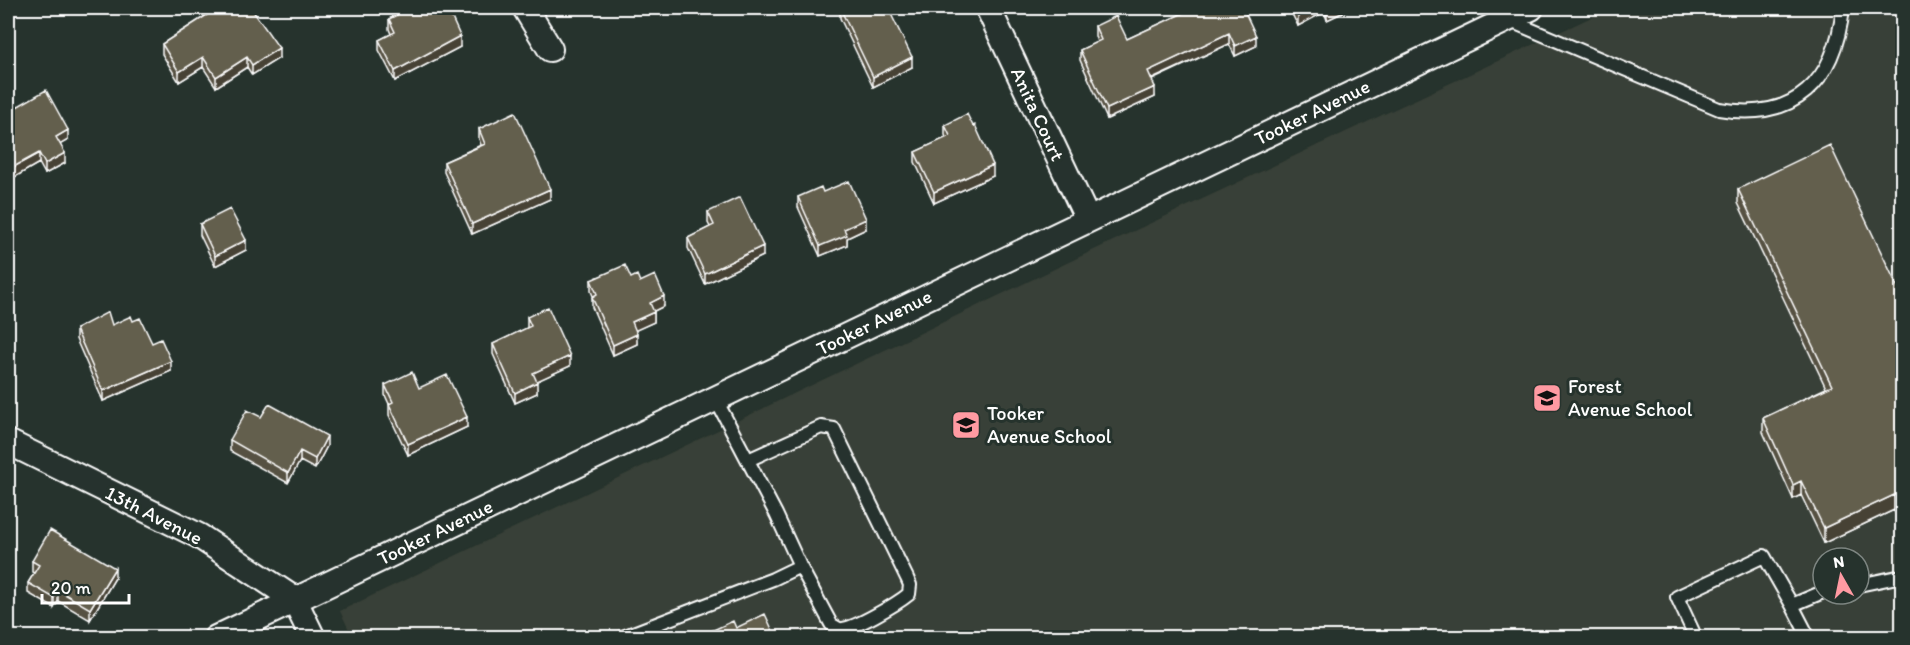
<svg xmlns="http://www.w3.org/2000/svg" width="1910" height="645" font-family="Itim,sans-serif">
<style>
.built{fill:#394037;fill-rule:evenodd}
.lines{fill:none;stroke-linecap:round;stroke-linejoin:round}
.service-casing{stroke:#fff;stroke-width:16}
.minor-casing{stroke:#fff;stroke-width:28}
.service{stroke:#26332d;stroke-width:12}
.minor{stroke:#26332d;stroke-width:24}
.wall{fill:#565142;stroke:#fff;stroke-width:1.5}
.shaded-wall{fill:#464236;stroke:#fff;stroke-width:1.5}
.building{fill:#645e4d;stroke:#fff;stroke-width:1.5}
.labels{text-anchor:middle;stroke-width:6;stroke-linejoin:round;paint-order:stroke}
.street-label{font-size:20px;fill:#fff;stroke:#26332d}
.poi-label{font-size:20px;fill:#fff;stroke:#26332d;text-anchor:start}
</style>
<rect width="100%" height="100%" fill="#26332d"/>
<filter id="ink" filterUnits="userSpaceOnUse"><feTurbulence type="fractalNoise" baseFrequency=".0167" numOctaves="2"/><feDisplacementMap in="SourceGraphic" scale="12" xChannelSelector="R" yChannelSelector="G"/><feConvolveMatrix kernelMatrix="1 2 1 2 8 2 1 2 1" color-interpolation-filters="sRGB"/></filter>
<g filter="url(#ink)">
<!-- built -->
<path class="built" d="M1611 8H1902V637L353 638 340 611 1119 238ZM1823 558H1859V594H1823Z"/>
<g class="lines">
<!-- service casing -->
<g class="service-casing">
<path id="service" d="M1508 20 1719 109C1795 122 1835 82 1843 8
M748 460 821 427 834 429 907 578 910 585 909 594C898 603 852 631 839 629 838 628 831 625 831 624L800 566
M1859 585 1902 576
M620 638 773 579 800 566 776 514 715 398
M1696 638 1677 597 1764 556 1792 605
M1809 638 1792 605 1823 592"/>
</g>
<!-- minor casing -->
<g class="minor-casing">
<path id="minor" d="M525 8 550 49
M988 8 1088 220
M8 442 199 536 294 599 313 638
M216 638 1531 8"/>
</g>
<!-- service -->
<use href="#service" class="service"/>
<!-- minor -->
<use href="#minor" class="minor"/>
</g>
<!-- wall -->
<path class="wall" d="M389 8H434L460 47 395 81 379 50V40L391 34 389 29V19L392 17 389 11Z
M840 8 912 67 873 87 840 18Z
M1194 8 1256 46 1235 56 1229 44 1152 80 1155 97 1107 119 1080 60V50L1097 42 1095 36V26L1127 39Z
M1289 8H1352L1327 20 1324 12 1298 26Z
M204 11 279 58 252 75 247 67 216 87 203 67 179 82 162 54V44L204 17Z
M8 112 68 140 60 144 65 163 45 174 39 163 8 181Z
M945 125 993 176 934 203 915 162V152L946 138 945 135Z
M479 129 550 199 472 234 444 172V162L481 145 479 139Z
M1738 189 1902 296V529L1894 510 1824 543 1801 495 1793 499 1763 432V418L1826 388 1738 203Z
M823 192 866 229 847 238V245L820 256 798 207V197Z
M708 212 763 256 705 284 688 248V238L710 227 708 223Z
M200 224 246 250 215 266 200 235Z
M631 278 640 282 664 306 654 311V322L635 330 637 344 613 355 592 307V297L593 296 591 291V280Z
M527 317 570 366 536 381 537 393 515 403 493 354V344L527 328Z
M133 321 152 343 171 371 103 401 76 339V329L112 325Z
M385 385 419 388 467 427 408 455 389 415V404L385 395Z
M261 417 327 446 315 469 300 461 288 483 230 451V440Z
M32 561 115 578 90 620 58 601 54 608 28 593V583L34 573 32 572Z"/>
<!-- shaded-wall -->
<path class="shaded-wall" d="M1313 8H1324V12L1298 26V15Z
M1333 8H1352L1327 20V10Z
M1229 33V44L1148 81V71Z
M460 36V47L395 81V71Z
M1256 36V46L1235 56V46Z
M279 48V58L252 75V65Z
M203 57V67L179 82V72Z
M247 57V67L216 87V77Z
M912 57V67L873 87V77Z
M1155 87V97L1107 119V109Z
M68 130V140L56 147V137Z
M39 153V163L8 181V170Z
M65 153V163L45 174V164Z
M993 165V176L934 203V192Z
M550 189V199L472 234V224Z
M866 219V229L847 238V245L820 256V246L844 229Z
M246 240V250L215 266V256Z
M763 246V256L705 284V274Z
M664 296V306L650 313V303Z
M654 312V322L632 332V322Z
M637 334V344L613 355V345Z
M570 356V366L533 383V373Z
M171 361V371L103 401V391Z
M537 382V393L515 403V393Z
M467 417V427L408 455V444Z
M327 436V446L315 469V459Z
M300 451V461L288 483V473Z
M1801 481V495L1793 499V485Z
M1894 495V510L1824 543V528Z
M115 568V578L90 620V609Z
M58 590V601L54 608V598Z"/>
<!-- building -->
<path class="building" d="M210 8H251L279 48 252 65 247 57 216 77 203 57 179 72 162 44 207 15 204 11Z
M392 8H434L438 14 451 16 460 36 395 71 379 40 395 32 389 19 397 15Z
M840 8H888L912 57 873 77Z
M1194 8H1243L1256 36 1235 46 1229 33 1148 71 1155 87 1107 109 1080 50 1101 40 1095 26 1116 16 1127 39Z
M1294 8H1313L1298 15Z
M46 90 68 130 56 137 65 153 45 164 39 153 8 170V112Z
M515 112 550 189 472 224 444 162 485 144 479 129Z
M967 114 973 126 975 125 993 165 934 192 915 152 950 136 945 125Z
M1830 145 1902 296V515L1894 495 1824 528 1801 481 1793 485 1763 418 1832 386 1738 189Z
M849 181 866 219 844 229 847 235 820 246 798 197 821 187 823 192Z
M740 197 763 246 705 274 688 238 714 225 708 212Z
M230 209 246 240 215 256 200 224Z
M625 265 631 278 637 275 640 282 655 275 664 296 650 303 654 312 632 322 637 334 613 345 592 297 597 294 591 280Z
M548 307 570 356 533 373 537 382 515 393 493 344 531 326 527 317Z
M108 312 112 325 131 316 133 321 140 318 152 343 161 339 171 361 103 391 76 329Z
M412 372 419 388 447 375 467 417 408 444 389 404 393 402 385 385Z
M269 404 327 436 315 459 300 451 288 473 230 440 247 410 261 417Z
M50 530 115 568 90 609 58 590 54 598 28 583 39 565 32 561Z
M765 614 776 638H696L733 621 736 628Z"/>
</g>
<!-- icons -->
<defs>
<g id="school-square" transform="scale(1.5)"><rect x="-9" y="-9" width="18" height="18" rx="4" fill="#ff9aa2" stroke="#26332d"/><path d="M0-5L7-2L0 1L-7-2ZM-4 1L0 2.5L4 1V4Q0 6-4 4Z" fill="#111"/></g>
</defs>
<g fill-rule="evenodd">
<use href="#school-square" x="1547" y="398"/>
<use href="#school-square" x="966" y="425"/>
</g>
<g class="labels">
<!-- street labels -->
<g class="street-label">
<text transform="translate(1312 112) rotate(-26)" y="7">Tooker Avenue</text>
<text transform="translate(1038 114) rotate(65)" y="7">Anita Court</text>
<text transform="translate(874 322) rotate(-26)" y="7">Tooker Avenue</text>
<text transform="translate(154 515) rotate(27)" y="7">13th Avenue</text>
<text transform="translate(435 532) rotate(-26)" y="7">Tooker Avenue</text>
</g>
<!-- poi labels -->
<g class="poi-label">
<text x="1568" y="393">Forest<tspan x="1568" dy="23">Avenue School</tspan></text>
<text x="987" y="420">Tooker<tspan x="987" dy="23">Avenue School</tspan></text>
</g>
</g>
<!-- margin -->
<rect width="1910" height="645" fill="none" stroke="#26332d" stroke-width="30"/>
<rect x="15" y="15" width="1880" height="615" fill="none" stroke="#fff" stroke-width="2" filter="url(#ink)"/>
<!-- north arrow -->
<g transform="translate(1841 576) rotate(351)"><circle r="28" fill="#26332d" stroke="#7d8581" stroke-width="1.5"/>
<path d="M0-4.5L10 22L0 15L-10 22Z" fill="#ff9aa2"/>
<text y="-9" font-size="16" font-weight="bold" text-anchor="middle" fill="#ffffff">N</text>
</g>
<!-- scale -->
<path d="M42 594v9h87v-9" fill="none" stroke="#ffffff" stroke-width="3"/>
<text x="51" y="594" font-size="18" fill="#ffffff" stroke="#26332d" stroke-width="4.5" paint-order="stroke">20 m</text>
</svg>
